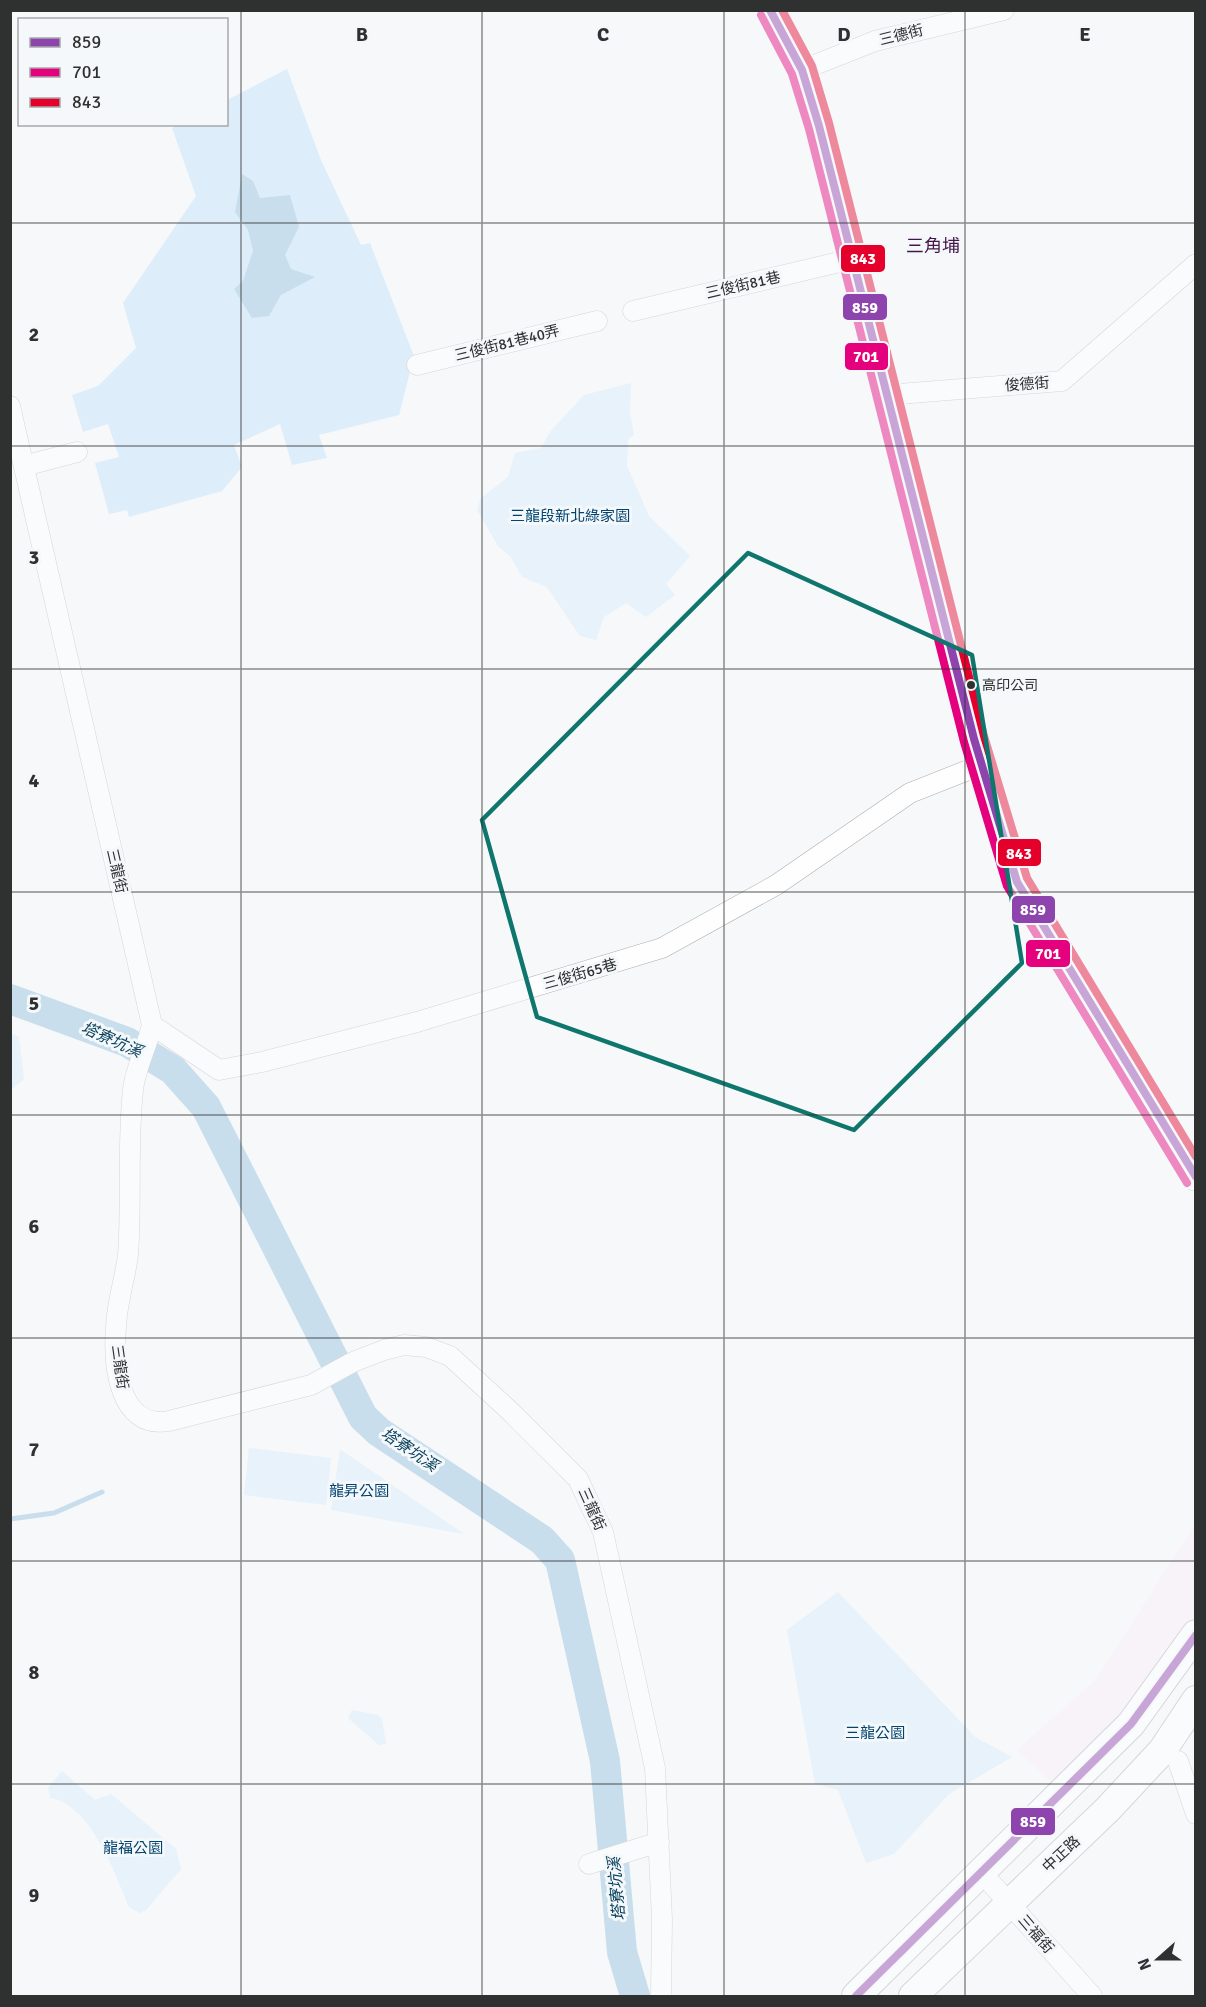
<svg xmlns="http://www.w3.org/2000/svg" width="1206" height="2007" font-family="Signika,'Noto Sans TC',sans-serif">
<style>
.commercial{fill:#faeef5}
.green{fill:#d6eafb}
.forest{fill:#c1e0fb}
.water{fill:#90bfdb}
.lines{fill:none;stroke-linecap:round;stroke-linejoin:round}
.stream{stroke:#90bfdb;stroke-width:5}
.river{stroke:#90bfdb;stroke-width:30}
.minor-casing{stroke:#adaeaf;stroke-width:21}
.tertiary-casing{stroke:#adaeaf;stroke-width:27}
.secondary-casing{stroke:#adaeaf;stroke-width:30}
.minor{stroke:#fefefe;stroke-width:20}
.tertiary{stroke:#fefefe;stroke-width:26}
.secondary{stroke:#fefefe;stroke-width:28}
.bus-1-casing{stroke:#f5f8fa;stroke-width:12}
.bus-2-casing{stroke:#f5f8fa;stroke-width:12}
.bus-3-casing{stroke:#f5f8fa;stroke-width:12}
.bus-1{stroke:#8e44ad;stroke-width:8}
.bus-2{stroke:#e5007d;stroke-width:8}
.bus-3{stroke:#e4002b;stroke-width:8}
.marked{fill:none;stroke:#0f766e;stroke-width:4.5;stroke-linejoin:round}
.grid{fill:none;stroke:#2f3030;stroke-width:1.5;stroke-opacity:0.55}
.bus-dot{fill:#2f3030;stroke:#f5f8fa;stroke-width:2}
.labels{text-anchor:middle;stroke-width:6;stroke-linejoin:round;paint-order:stroke}
.bus-label{font-size:14px;fill:#2f3030;stroke:#f5f8fa;text-anchor:start}
.street-label{font-size:15px;fill:#2f3030;stroke:#f5f8fa}
.park-label{font-size:15px;fill:#024470;stroke:#f5f8fa}
.water-label{font-size:16px;font-style:italic;fill:#09415c;stroke:#f5f8fa}
.quarter-label{font-size:18px;fill:#441649;stroke:#f5f8fa}
.grid-label{font-size:20px;text-anchor:middle;font-weight:bold;fill:#2f3030;stroke:#f5f8fa;stroke-width:6;stroke-linejoin:round;paint-order:stroke}
.line-badge{stroke:#f5f8fa;stroke-width:2}
.badge-label{font-size:16px;text-anchor:middle;font-weight:bold;fill:#fff}
</style>
<rect width="100%" height="100%" fill="#f6f8f9"/>
<!-- commercial -->
<path class="commercial" d="M1195 1524V1626L1060 1790 1017 1750 1096 1680Z"/>
<!-- green -->
<path class="green" d="M631 383 630 413 634 435 628 439 627 466 649 516 690 556 666 584 675 595 646 617 626 603 604 617 596 640 580 636 547 587 522 577 511 557 498 546 477 510 481 498 508 477 515 453 541 448 550 432 584 395Z
M11 1034 19 1037 24 1079 11 1090Z
M249 1448 331 1458 326 1505 244 1495Z
M340 1450 350 1456 464 1534 331 1510Z
M838 1592 975 1737 1012 1757 949 1794 894 1854 866 1863 838 1790 815 1784 787 1630Z
M352 1710 378 1715 382 1719 386 1744 379 1745 348 1718Z
M62 1771 95 1800 111 1794 176 1849 181 1869 146 1910 140 1913 129 1907C116 1875 90 1803 50 1798L48 1788Z"/>
<!-- forest -->
<path class="forest" d="M287 69 321 160 361 245 370 243 414 356 399 415 319 435 327 458 292 465 280 424 234 445 242 467 222 491 129 517 127 510 109 514 95 463 119 457 108 424 83 432 72 395 98 386 136 348 123 303 196 196 172 128 179 125 226 124 227 100Z"/>
<!-- water -->
<path class="water" d="M242 174 253 181 260 198 290 195 299 227 285 255 291 269 315 277 281 295 269 316 252 318 234 289 243 281 253 251 248 230 235 212Z"/>
<g class="lines">
<!-- stream -->
<path class="stream" d="M10 1519 54 1513 102 1492"/>
<!-- river -->
<path class="river" d="M10 999 127 1042 173 1070 206 1107 363 1417 379 1432 542 1540 560 1560 605 1761 622 1952 635 1996"/>
<!-- minor casing -->
<g class="minor-casing">
<path id="minor" d="M802 70 875 41 1004 10
M633 311 852 259
M417 365 597 321
M886 395 1062 381 1196 264
M10 406 152 1025C147 1047 135 1069 133 1090 127 1145 132 1200 128 1255 125 1279 117 1302 116 1327 113 1363 118 1430 169 1421L311 1385 353 1362 384 1350 404 1345 426 1347 450 1356 511 1412 578 1479 603 1532 655 1768 662 1919 661 1996
M24 466 77 452
M152 1025 219 1070 262 1062 417 1022 662 948 776 885 910 793 981 765
M1178 1761 1196 1814
M589 1864 659 1842
M981 1872 1092 1996"/>
</g>
<!-- tertiary casing -->
<g class="tertiary-casing">
<path id="tertiary" d="M770 10 802 70 819 126 974 739 1017 882 1196 1178"/>
</g>
<!-- secondary casing -->
<g class="secondary-casing">
<path id="secondary" d="M856 1996 1131 1724 1196 1634
M913 1996 1108 1809 1162 1751 1196 1700"/>
</g>
<!-- minor -->
<use href="#minor" class="minor"/>
<!-- tertiary -->
<use href="#tertiary" class="tertiary"/>
<!-- secondary -->
<use href="#secondary" class="secondary"/>
<!-- bus-1 casing -->
<g class="bus-1-casing">
<path id="bus-1" d="M770 10 802 70 819 126 974 739 1017 882 1196 1177
M856 1996 1131 1724 1196 1635"/>
</g>
<!-- bus-2 casing -->
<g class="bus-2-casing">
<path id="bus-2" d="M761 15 792 74 809 129 964 742 1007 886 1187 1183"/>
</g>
<!-- bus-3 casing -->
<g class="bus-3-casing">
<path id="bus-3" d="M782 10 812 66 829 123 984 736 1027 878 1196 1157"/>
</g>
<!-- bus-1 -->
<use href="#bus-1" class="bus-1"/>
<!-- bus-2 -->
<use href="#bus-2" class="bus-2"/>
<!-- bus-3 -->
<use href="#bus-3" class="bus-3"/>
</g>
<!-- marked area -->
<path d="M0 0H1206V2007H0ZM748 553 972 655 1022 963 854 1130 537 1017 482 820Z" fill="#f6f8f9" fill-opacity=".55" fill-rule="evenodd"/>
<path class="marked" d="M748 553 972 655 1022 963 854 1130 537 1017 482 820Z"/>
<!-- grid -->
<path class="grid" d="M241 10V1996M482 10V1996M724 10V1996M965 10V1996M10 223H1196M10 446H1196M10 669H1196M10 892H1196M10 1115H1196M10 1338H1196M10 1561H1196M10 1784H1196"/>
<!-- markers -->
<circle class="bus-dot" cx="971" cy="685" r="5"/>
<g class="labels">
<!-- bus labels -->
<g class="bus-label">
<text x="982" y="690">高印公司</text>
</g>
<!-- street labels -->
<g class="street-label">
<text transform="translate(901 35) rotate(-14)" y="5">三德街</text>
<text transform="translate(743 285) rotate(-13)" y="5">三俊街81巷</text>
<text transform="translate(507 343) rotate(-14)" y="5">三俊街81巷40弄</text>
<text transform="translate(1027 384) rotate(-4)" y="5">俊德街</text>
<text transform="translate(117 871) rotate(77)" y="5">三龍街</text>
<text transform="translate(580 974) rotate(-16)" y="5">三俊街65巷</text>
<text transform="translate(120 1367) rotate(82)" y="5">三龍街</text>
<text transform="translate(592 1509) rotate(66)" y="5">三龍街</text>
<text transform="translate(1061 1854) rotate(-43)" y="5">中正路</text>
<text transform="translate(1036 1934) rotate(49)" y="5">三福街</text>
</g>
<!-- park labels -->
<g class="park-label">
<text x="570" y="521">三龍段新北綠家園</text>
<text x="359" y="1496">龍昇公園</text>
<text x="875" y="1738">三龍公園</text>
<text x="133" y="1853">龍福公園</text>
</g>
<!-- water labels -->
<g class="water-label">
<text transform="translate(112 1039) rotate(24)" y="6">塔寮坑溪</text>
<text transform="translate(410 1449) rotate(34)" y="6">塔寮坑溪</text>
<text transform="translate(616 1889) rotate(-95)" y="6">塔寮坑溪</text>
</g>
<!-- quarter labels -->
<g class="quarter-label">
<text x="933" y="252">三角埔</text>
</g>
</g>
<g class="grid-label">
<text x="362" y="41">B</text>
<text x="603" y="41">C</text>
<text x="844" y="41">D</text>
<text x="1085" y="41">E</text>
<text x="34" y="341">2</text>
<text x="34" y="564">3</text>
<text x="34" y="787">4</text>
<text x="34" y="1010">5</text>
<text x="34" y="1233">6</text>
<text x="34" y="1456">7</text>
<text x="34" y="1679">8</text>
<text x="34" y="1902">9</text>
</g>
<g class="line-badge">
<rect x="840" y="244" width="46" height="29" rx="6" fill="#e4002b"/>
<rect x="842" y="293" width="46" height="28" rx="6" fill="#8e44ad"/>
<rect x="844" y="342" width="45" height="29" rx="6" fill="#e5007d"/>
<rect x="997" y="838" width="45" height="29" rx="6" fill="#e4002b"/>
<rect x="1011" y="895" width="45" height="29" rx="6" fill="#8e44ad"/>
<rect x="1025" y="939" width="46" height="29" rx="6" fill="#e5007d"/>
<rect x="1010" y="1807" width="46" height="29" rx="6" fill="#8e44ad"/>
</g>
<g class="badge-label">
<text x="863" y="264">843</text>
<text x="865" y="313">859</text>
<text x="866" y="362">701</text>
<text x="1019" y="859">843</text>
<text x="1033" y="915">859</text>
<text x="1048" y="959">701</text>
<text x="1033" y="1827">859</text>
</g>
<!-- border -->
<rect width="1206" height="2007" fill="none" stroke="#2f3030" stroke-width="24"/>
<!-- legend -->
<rect x="18" y="18" width="210" height="108" fill="#f5f8fa" stroke="#a6a8a9" stroke-width="1.5"/>
<rect x="30" y="38" width="30" height="9" fill="#8e44ad" stroke="#a6a8a9" stroke-width="1.5"/>
<text x="72" y="48" font-size="18" fill="#2f3030">859</text>
<rect x="30" y="68" width="30" height="9" fill="#e5007d" stroke="#a6a8a9" stroke-width="1.5"/>
<text x="72" y="78" font-size="18" fill="#2f3030">701</text>
<rect x="30" y="98" width="30" height="9" fill="#e4002b" stroke="#a6a8a9" stroke-width="1.5"/>
<text x="72" y="108" font-size="18" fill="#2f3030">843</text>
<!-- north arrow -->
<g transform="translate(1158 1959) rotate(249)" stroke="#f5f8fa" stroke-width="4.5" paint-order="stroke">
<path d="M0-4.5L10 22L0 15L-10 22Z" fill="#2f3030"/>
<text y="-9" font-size="16" font-weight="bold" text-anchor="middle" fill="#2f3030">N</text>
</g>
</svg>
